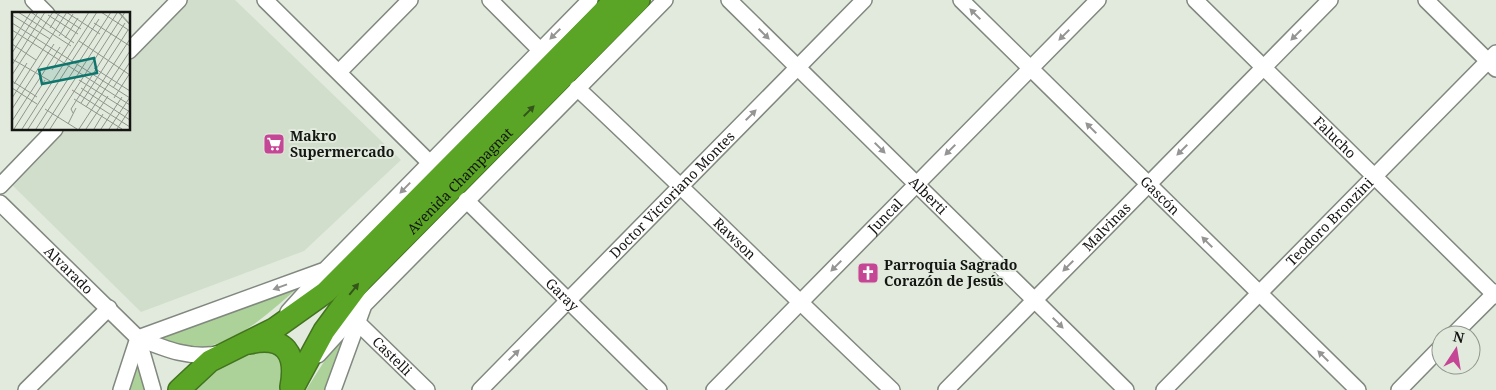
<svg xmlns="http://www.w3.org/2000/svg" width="1496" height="390" font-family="'Noto Serif',serif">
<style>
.built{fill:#d2decc}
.green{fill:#acd299}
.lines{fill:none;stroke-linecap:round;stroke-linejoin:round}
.minor-casing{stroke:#81887e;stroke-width:18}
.highway-casing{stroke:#42731f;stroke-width:24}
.minor{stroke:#fff;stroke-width:15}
.highway{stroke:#5ba526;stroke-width:21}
.oneway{fill:#959694}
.oneway2{fill:#34561b}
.labels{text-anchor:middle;stroke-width:4;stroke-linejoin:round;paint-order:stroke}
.poi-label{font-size:14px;font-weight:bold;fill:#141612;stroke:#e2eade;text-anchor:start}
.street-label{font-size:14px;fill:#141612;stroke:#e2eade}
.inset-road{fill:none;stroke:#90958c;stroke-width:1}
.view{fill:#0f766e;fill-opacity:0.15;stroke:#0f766e;stroke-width:2.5}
.inset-edge{fill:none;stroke:#141612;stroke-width:2.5}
</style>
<rect width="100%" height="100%" fill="#e2eade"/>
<!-- built -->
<path class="built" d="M187 0H235L401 160 304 251 141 312 5 178 56 129H129V57Z"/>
<!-- green -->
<path class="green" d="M299 287C267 314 228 354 182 347 172 345 162 341 153 338Z
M346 334 326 390H306L327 357Z
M262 347 282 356V390H188L206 373Z
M137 356 147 390H126Z"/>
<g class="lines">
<!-- minor casing -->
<g class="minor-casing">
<g id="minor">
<path d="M33 0 47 14"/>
<path d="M265 0 430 163"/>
<path d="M490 0 540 50"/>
<path id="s1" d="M729 0 1126 390"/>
<path id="s2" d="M961 0 1358 390"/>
<path id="s3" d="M1195 0 1496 296"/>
<path d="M1426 0 1496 69"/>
<path d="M129 51 179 0"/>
<path d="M339 72 410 0"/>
<path id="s4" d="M577 88C683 187 786 290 892 390"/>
<path d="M0 186 55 129"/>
<path id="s5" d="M466 200 659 390"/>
<path id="s6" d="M0 203 138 338 153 390"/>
<path d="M288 312 323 273"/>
<path id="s7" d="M357 322 427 390"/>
<path d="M1453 335 1496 292"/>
<path d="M138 338 325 270 590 0"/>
<path d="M138 338C165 349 192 360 221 353"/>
<path d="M318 355 358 311"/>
<path d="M26 390 109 308"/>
<path d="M121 390 138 338"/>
<path d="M333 390 364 305 665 0"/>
<path id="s8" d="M480 390 864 0"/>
<path id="s9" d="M714 390 1098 0"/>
<path id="s10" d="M946 390 1330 0"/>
<path id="s11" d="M1164 390 1496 53"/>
<path d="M1399 390 1441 347"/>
</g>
</g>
<!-- highway casing -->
<g class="highway-casing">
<g id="highway">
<path d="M249 343C286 335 297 354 291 387"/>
<path d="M179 390 210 361 274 329 326 292 615 0"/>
<path id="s12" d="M292 390 324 331 361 281 639 0"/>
</g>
</g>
<!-- minor -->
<use href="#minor" class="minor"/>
<!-- highway -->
<use href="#highway" class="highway"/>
</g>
<!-- one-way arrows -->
<defs><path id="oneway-solid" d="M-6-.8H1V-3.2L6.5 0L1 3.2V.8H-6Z" transform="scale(1.25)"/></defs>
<g class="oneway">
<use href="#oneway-solid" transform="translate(975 14) rotate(-135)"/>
<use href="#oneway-solid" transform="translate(555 34) rotate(135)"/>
<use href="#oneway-solid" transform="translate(764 34) rotate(44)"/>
<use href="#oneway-solid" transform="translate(1064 35) rotate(135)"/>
<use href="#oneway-solid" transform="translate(1296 35) rotate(135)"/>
<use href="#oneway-solid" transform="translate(751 115) rotate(-45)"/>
<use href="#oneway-solid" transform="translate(1091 128) rotate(-135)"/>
<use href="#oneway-solid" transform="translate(880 148) rotate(45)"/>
<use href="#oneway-solid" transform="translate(950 150) rotate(135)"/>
<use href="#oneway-solid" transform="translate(1182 150) rotate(135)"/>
<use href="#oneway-solid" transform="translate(405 188) rotate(134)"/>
<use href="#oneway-solid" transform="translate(1207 242) rotate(-135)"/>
<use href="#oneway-solid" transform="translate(836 266) rotate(135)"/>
<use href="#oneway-solid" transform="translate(1068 266) rotate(135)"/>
<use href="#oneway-solid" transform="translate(280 287) rotate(160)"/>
<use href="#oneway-solid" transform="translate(1058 323) rotate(45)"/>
<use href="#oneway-solid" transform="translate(514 355) rotate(-45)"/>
<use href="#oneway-solid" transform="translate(1323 356) rotate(-135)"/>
</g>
<g class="oneway2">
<use href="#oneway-solid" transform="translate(529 111) rotate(-45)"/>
<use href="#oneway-solid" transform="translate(354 289) rotate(-51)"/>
</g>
<!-- icons -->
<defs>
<g id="supermarket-square" transform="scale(1.125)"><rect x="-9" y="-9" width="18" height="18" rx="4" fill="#c44695" stroke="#e2eade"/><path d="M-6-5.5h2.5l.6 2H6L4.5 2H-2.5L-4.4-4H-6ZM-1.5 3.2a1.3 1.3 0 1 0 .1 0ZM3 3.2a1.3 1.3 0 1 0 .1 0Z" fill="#fff"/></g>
<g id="church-square" transform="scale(1.125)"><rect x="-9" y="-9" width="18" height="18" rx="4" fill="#c44695" stroke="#e2eade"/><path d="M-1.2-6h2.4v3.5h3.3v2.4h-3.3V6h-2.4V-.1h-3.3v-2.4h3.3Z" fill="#fff"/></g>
</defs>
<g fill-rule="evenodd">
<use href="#supermarket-square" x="274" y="144"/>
<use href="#church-square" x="868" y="273"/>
</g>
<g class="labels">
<!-- poi labels -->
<g class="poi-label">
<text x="290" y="141">Makro<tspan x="290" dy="16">Supermercado</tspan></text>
<text x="884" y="270">Parroquia Sagrado<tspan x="884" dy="16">Corazón de Jesús</tspan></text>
</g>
<!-- street labels -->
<g class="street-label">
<text dy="5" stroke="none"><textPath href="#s3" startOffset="196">Falucho</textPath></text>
<text dy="5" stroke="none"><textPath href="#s12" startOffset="270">Avenida Champagnat</textPath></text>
<text dy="5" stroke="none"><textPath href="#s8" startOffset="274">Doctor Victoriano Montes</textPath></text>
<text dy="5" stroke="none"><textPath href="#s1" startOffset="279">Alberti</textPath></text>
<text dy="5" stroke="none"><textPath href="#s2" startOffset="279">Gascón</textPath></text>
<text dy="5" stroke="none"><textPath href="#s9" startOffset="244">Juncal</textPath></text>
<text dy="5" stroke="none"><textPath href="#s11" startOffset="236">Teodoro Bronzini</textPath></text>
<text dy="5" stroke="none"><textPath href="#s10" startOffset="229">Malvinas</textPath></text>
<text dy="5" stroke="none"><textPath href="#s4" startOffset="218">Rawson</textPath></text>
<text dy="5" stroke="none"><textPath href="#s6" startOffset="96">Alvarado</textPath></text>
<text dy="5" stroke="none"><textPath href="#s5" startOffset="135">Garay</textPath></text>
<text dy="5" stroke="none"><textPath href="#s7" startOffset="49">Castelli</textPath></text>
</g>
</g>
<!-- overview -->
<g transform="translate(12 12)">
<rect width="118" height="118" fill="#e2eade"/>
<path class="inset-road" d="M6 0 59 34M19 0 62 31M42 0 69 17M54 0 88 22M89 0 118 19M106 0 118 13M107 0 118 12M0 3 38 27M36 3 66 22M0 11 118 86M82 11 118 34M38 16 48 0M0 18 118 93M47 24 61 2M53 26 66 6M67 29 118 63M0 30 19 0M0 32 24 48M0 41 26 0M0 47 38 69M0 53 33 0M82 56 118 79M40 58 77 0M0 63 41 0M67 68 118 100M0 69 25 85M2 72 15 51M0 76 25 92M69 76 118 108M101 76 118 50M60 78 118 115M0 86 55 0M102 86 118 61M62 87 110 117M69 91 116 18M74 95 118 27M0 97 42 32M33 97 65 117M61 101 59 97 113 11M0 109 48 35M56 112 64 96M2 117 33 68M10 117 85 0M16 117 87 7M24 117 99 0M31 117 105 1M38 117 113 0M67 117 118 39M74 117 96 84M82 117 91 102M89 117 110 85M97 117 118 85M105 117 118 97"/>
<path class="view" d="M82 46 85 61 30 72 27 58Z"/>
<rect width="118" height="118" class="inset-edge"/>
</g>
<!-- north arrow -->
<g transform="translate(1456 350) rotate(12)"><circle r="24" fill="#e2eade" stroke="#90958c"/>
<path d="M0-4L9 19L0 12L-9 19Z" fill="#c44695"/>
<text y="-8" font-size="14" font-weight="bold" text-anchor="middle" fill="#141612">N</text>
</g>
</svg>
